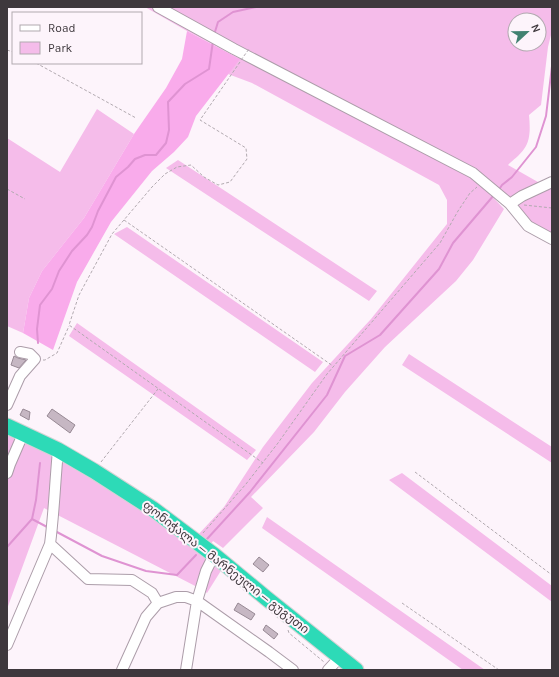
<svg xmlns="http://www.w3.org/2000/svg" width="559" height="677" font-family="Karla,'Noto Sans Georgian',sans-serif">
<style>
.green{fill:#f5bcea;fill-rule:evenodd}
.forest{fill:#f9abeb}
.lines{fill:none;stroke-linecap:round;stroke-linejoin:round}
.stream{stroke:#df93d2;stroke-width:2}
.building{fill:#c6b7c3;stroke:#978994}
.minor-casing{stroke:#ac9da9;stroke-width:12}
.highway-casing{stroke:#d5d3d4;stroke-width:17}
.path{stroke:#b2aab0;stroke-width:1;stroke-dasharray:3 2;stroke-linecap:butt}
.minor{stroke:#fff;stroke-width:10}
.highway{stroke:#2ddab7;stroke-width:15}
.path-bridge{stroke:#b2aab0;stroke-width:1;stroke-dasharray:3 2;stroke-linecap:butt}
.labels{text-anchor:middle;stroke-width:4;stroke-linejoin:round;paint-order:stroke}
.street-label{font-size:12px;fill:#3e383d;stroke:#fdf4fb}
</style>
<rect width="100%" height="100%" fill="#fdf4fb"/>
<!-- green -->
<path class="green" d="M145 7H552V31L548 47 541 105 529 115C530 126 531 140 524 149 520 155 513 160 508 165L552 190V234L529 221 520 210 495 185 487 191 504 209 473 260 456 281 385 347 345 392 314 432 251 497 263 508 223 548 213 541 209 547 196 537 224 507 263 447 312 383 371 319 447 224V200L439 185 252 83 228 74 239 58 187 31ZM515 20H539V44H515Z
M97 109 134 134 84 218 42 271 29 298 23 333 7 326V138L60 172Z
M178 160 377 291 369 301 166 168Z
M127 227 323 362 315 372 114 234Z
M77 323 256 450 247 460 69 336Z
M409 354 552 447V463L402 365Z
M7 433 64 459 132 503 222 569 207 593 201 589 44 508 7 609Z
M402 473 552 586V602L389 480Z
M267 517 485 670H463L262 528Z"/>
<!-- forest -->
<path class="forest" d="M187 31 240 59 196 116 188 137 174 152 152 171 111 222 77 282 53 350 23 333 29 298 42 271 84 218 134 134 166 88 182 59Z"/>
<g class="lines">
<!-- stream -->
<path class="stream" d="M214 35 218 22 233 12 256 7
M498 191 502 185 512 177 536 147 546 116 552 66
M38 343 37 329 40 305 52 289 59 271 72 251 87 235 92 227 98 211 116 177 128 167 135 159 145 155H156L166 143 169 130 168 102 185 84 209 69 213 41
M32 519 49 528
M55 531 102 556 146 571 177 575 196 555
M207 539 250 492 327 395 345 356 380 335 439 269 453 243 494 195
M7 547 32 519 36 500 40 463"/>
</g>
<!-- building -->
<path class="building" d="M14 356 18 358 26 360 19 368 11 365Z
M23 409 30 412 29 420 20 415Z
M52 409 75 425 70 433 47 416Z
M259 557 269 565 263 572 253 564Z
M238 603 255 614 251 620 234 610Z
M266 625 278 634 274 639 263 630Z"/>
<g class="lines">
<!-- minor casing -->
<g class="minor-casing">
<path id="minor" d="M158 7 234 49 473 173 510 204 528 226 552 239
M510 204 522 196 552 182
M7 405 20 376 35 359 30 354 20 352
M58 450C55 482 54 513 50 544L88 579 132 580 152 593 158 603
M7 473 10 464 23 434
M7 645 50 544
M122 670 146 617 158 603 176 597H186L197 601 269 652 293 670
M186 670 197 601 206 571 214 555
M328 670 340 657"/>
</g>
<!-- highway casing -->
<g class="highway-casing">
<path id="highway" d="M7 426 58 450 94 471 153 509 214 555 266 598 356 670"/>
</g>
<!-- path -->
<path class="path" d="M7 50 13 52
M240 62 200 120 246 148 247 159 230 182 218 185 204 177 191 165 177 167 165 174 152 187 112 234 79 295 69 325 263 463
M36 63 136 118
M7 189 25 199
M524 205 552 208
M124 220 333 366
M43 360H45L57 353 69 326
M101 462 158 389
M415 472 552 575
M203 533 246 484 278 443 327 374 440 243 458 211 470 193 477 187
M402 603 499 670
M288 630 289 633 324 662"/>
<!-- minor -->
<use href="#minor" class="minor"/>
<!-- highway -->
<use href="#highway" class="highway"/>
<!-- path-bridge -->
<path class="path-bridge" d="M241 60 249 49"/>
</g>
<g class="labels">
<!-- street labels -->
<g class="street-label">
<text transform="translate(226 567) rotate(38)" y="4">ფონიჭალა — მარნეული — გუგუთი</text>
</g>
</g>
<!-- border -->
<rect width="559" height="677" fill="none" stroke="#3e383d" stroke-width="16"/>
<!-- legend -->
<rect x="12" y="12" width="130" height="52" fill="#fdf4fb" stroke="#b1a9af"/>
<rect x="20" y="25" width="20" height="6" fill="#ffffff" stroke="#b1a9af"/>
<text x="48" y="32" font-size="12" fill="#3e383d">Road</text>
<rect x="20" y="42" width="20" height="12" fill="#f5bcea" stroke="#b1a9af"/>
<text x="48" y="52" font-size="12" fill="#3e383d">Park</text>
<!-- north arrow -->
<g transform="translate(527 32) rotate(68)"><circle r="19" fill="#fdf4fb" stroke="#b1a9af"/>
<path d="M0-3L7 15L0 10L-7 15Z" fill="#418271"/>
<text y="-6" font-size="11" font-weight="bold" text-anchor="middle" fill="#3e383d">N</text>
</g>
</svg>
